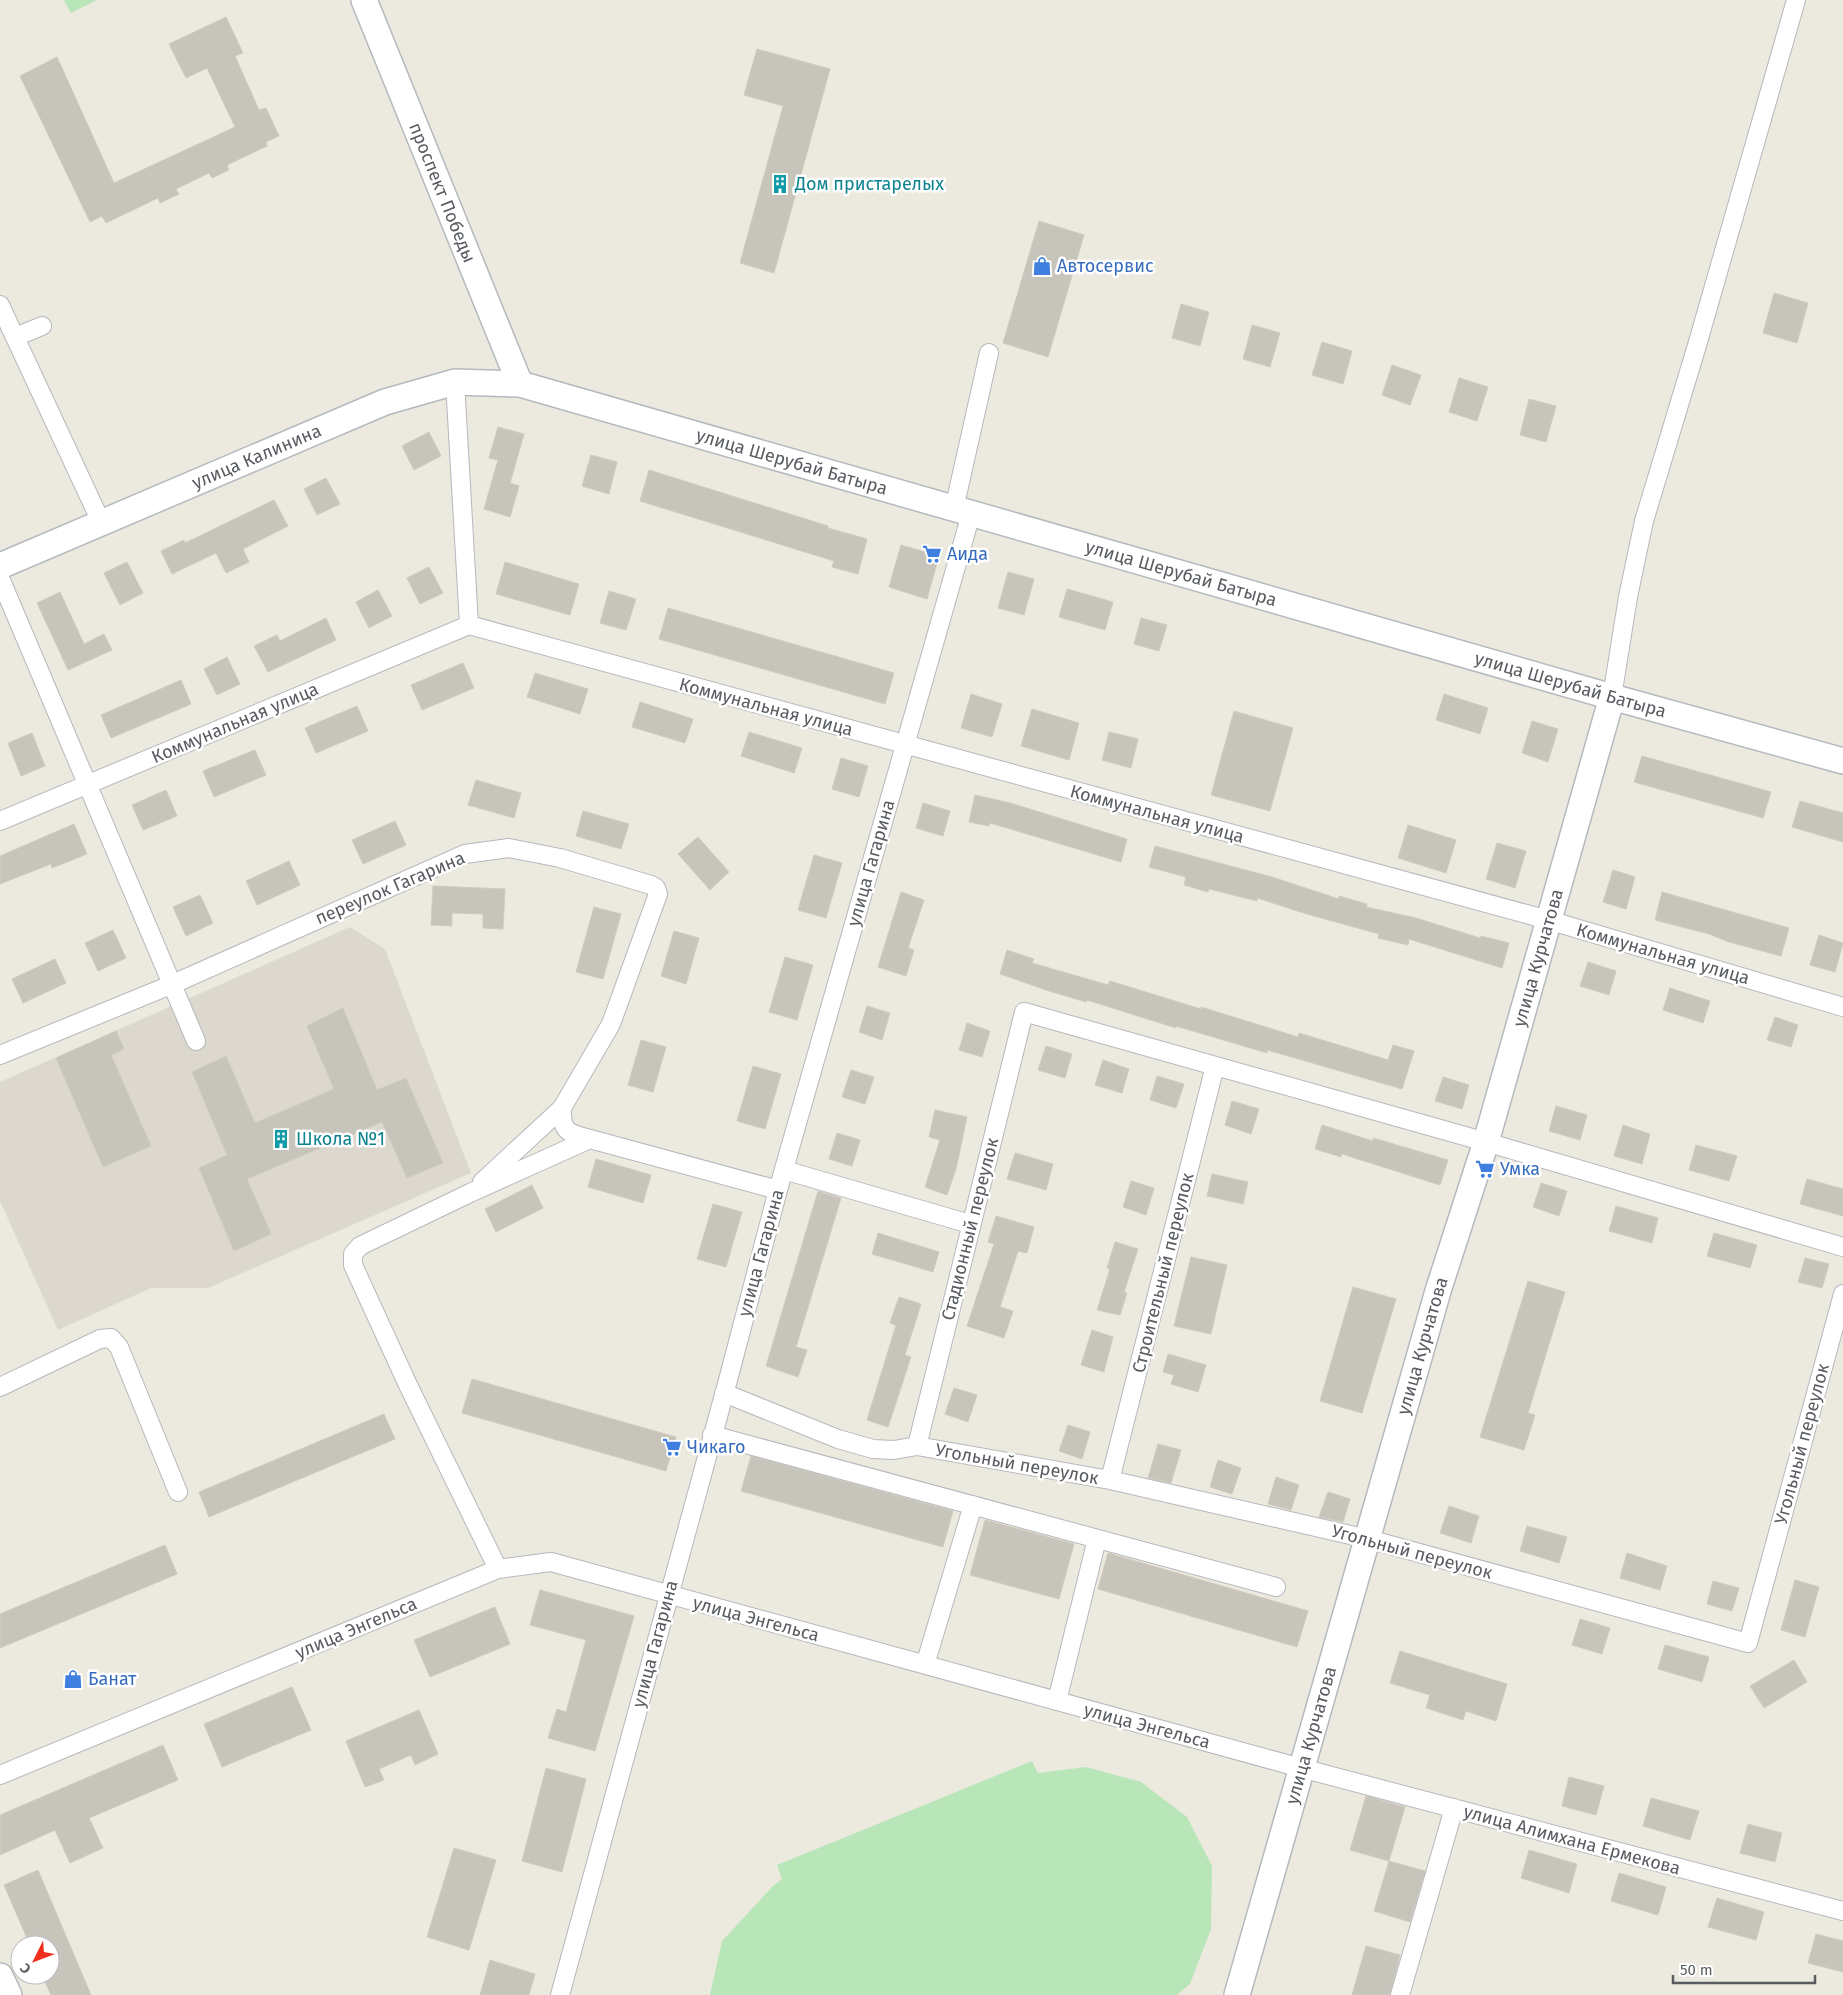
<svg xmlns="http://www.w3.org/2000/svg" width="1843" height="1995" font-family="'Fira Sans',sans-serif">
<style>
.education{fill:#dcd8ce}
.green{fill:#b9e6b9}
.building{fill:#c7c4bc;stroke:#d1cbbd}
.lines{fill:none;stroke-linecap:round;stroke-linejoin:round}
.street-casing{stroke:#b5b8bd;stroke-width:20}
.secondary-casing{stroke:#b5b9bf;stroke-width:28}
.street{stroke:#fff;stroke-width:18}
.secondary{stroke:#fff;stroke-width:25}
.labels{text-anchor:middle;stroke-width:5;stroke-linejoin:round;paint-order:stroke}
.culture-label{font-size:18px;fill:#0d838f;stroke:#fff;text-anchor:start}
.street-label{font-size:18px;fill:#585c61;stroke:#fff}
.shop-label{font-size:18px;fill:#366cbe;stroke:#fff;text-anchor:start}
</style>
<rect width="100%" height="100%" fill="#ece9df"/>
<!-- education -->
<path class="education" d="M350 927 385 949 471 1173 208 1288H151L58 1330 0 1201V1082Z"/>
<!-- green -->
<path class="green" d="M64 0H97L71 13Z
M1032 1761 1038 1773 1086 1767 1141 1782 1187 1817 1212 1866 1211 1929 1190 1984 1177 1995H710L722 1941 773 1886 782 1879 777 1865Z"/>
<!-- building -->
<path class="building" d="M226 17 243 53 235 56 259 110 266 108 279 136 266 142 267 146 227 165 229 170 212 178 209 173 176 189 179 194 160 203 158 198 106 223 102 216 90 222 20 76 57 57 114 183 235 127 207 68 186 78 169 44Z
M757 49 830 69 774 273 740 263 783 106 744 95Z
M1039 221 1084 235 1048 357 1003 343Z
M1774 293 1808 303 1797 343 1763 333Z
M1181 304 1209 312 1200 346 1172 338Z
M1252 325 1280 333 1270 367 1243 359Z
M1322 342 1352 351 1343 384 1312 375Z
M1392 365 1421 375 1410 405 1382 395Z
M1459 378 1488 387 1477 421 1449 412Z
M1529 399 1556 406 1546 442 1520 435Z
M498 427 524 434 510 483 519 486 510 517 484 509 498 460 489 458Z
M429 432 441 456 414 470 402 446Z
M591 455 617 462 609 494 582 486Z
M649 470 828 526V528L867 539 858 574 832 567 834 561 640 501Z
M326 478 340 504 317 515 304 489Z
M274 500 288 526 243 549 249 562 226 573 216 553 172 574 161 551 184 540 185 543Z
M901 545 939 556 927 599 889 587Z
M127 562 143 593 120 605 104 573Z
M505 562 579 584 570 615 496 594Z
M429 567 443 593 420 604 407 578Z
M1008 572 1034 579 1024 615 998 608Z
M1067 589 1113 602 1105 630 1059 617Z
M378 590 392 616 369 628 356 602Z
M609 591 636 599 626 630 600 623Z
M60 592 84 644 104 634 112 650 68 670 37 603Z
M668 608 894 673 885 704 659 639Z
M326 618 336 640 268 672 254 646 277 635 280 641Z
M1141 618 1167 625 1159 651 1134 644Z
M227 657 240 684 217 695 204 669Z
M463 663 474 688 422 710 411 685Z
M535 673 588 689 580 714 527 697Z
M181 680 191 704 111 738 101 715Z
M971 694 1002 704 992 737 961 728Z
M1444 694 1488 708 1480 734 1436 720Z
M640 702 693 719 685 743 632 727Z
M357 706 368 731 316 753 305 728Z
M1032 709 1079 723 1069 760 1021 746Z
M1234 711 1293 728 1270 811 1211 795Z
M1532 721 1558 729 1548 762 1522 753Z
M749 732 802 748 794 773 741 756Z
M1109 732 1138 739 1131 768 1102 760Z
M32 733 45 766 21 776 8 743Z
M255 750 266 775 214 797 203 771Z
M1642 756 1771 792 1763 818 1634 782Z
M841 758 868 766 859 797 832 789Z
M476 780 521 793 514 818 468 805Z
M166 790 177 816 143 830 132 805Z
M975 795 1010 803 1127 839 1121 862 990 823 989 826 969 822Z
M1800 801 1843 813V842L1792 827Z
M923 803 950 811 943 836 916 828Z
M583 811 629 824 621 849 576 836Z
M395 821 406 845 363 864 352 840Z
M74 824 87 854 52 868 51 864 0 884V856Z
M1408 825 1456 840 1446 873 1398 858Z
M698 837 729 872 710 890 678 854Z
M1497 843 1526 851 1515 888 1486 879Z
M1155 846 1272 877 1339 899V896L1367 904 1366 907 1416 918 1480 938 1481 936 1509 943 1502 968 1409 939 1408 945 1378 938 1379 934 1307 914 1257 898V901L1209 889 1208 892 1184 885 1186 877 1149 867Z
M814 855 842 863 826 918 798 910Z
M289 861 300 885 257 905 246 881Z
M1613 870 1635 877 1626 909 1603 902Z
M433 886 505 889 503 929 483 928V914L452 913V926L431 925Z
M901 892 924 900 908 948 914 950 906 976 878 967Z
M1662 892 1789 928 1781 956 1729 942 1709 934 1655 920Z
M200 895 213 923 186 936 173 907Z
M594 907 621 914 603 979 576 972Z
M113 930 126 958 98 971 85 943Z
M674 931 699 938 686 984 661 976Z
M1819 935 1843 943 1835 972 1810 965Z
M1007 950 1034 959 1032 963 1108 985 1110 981 1201 1009V1007L1298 1037 1299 1033 1388 1060 1393 1045 1414 1051 1402 1089 1267 1050V1053L1176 1026V1028L1087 1000 1086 1002 1049 991 1000 974Z
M785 957 813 965 797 1020 769 1012Z
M55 959 66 983 23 1003 12 979Z
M1588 962 1616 971 1609 995 1580 986Z
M1670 988 1710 1001 1703 1023 1663 1010Z
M867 1006 890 1013 882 1040 859 1032Z
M343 1008 377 1090 406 1078 443 1163 407 1178 382 1122 247 1179 271 1234 234 1251 199 1168 227 1155 192 1072 226 1056 255 1123 334 1089 307 1026Z
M1775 1017 1798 1025 1791 1047 1767 1040Z
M967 1023 990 1031 982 1057 959 1050Z
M116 1031 124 1049 111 1055 151 1146 103 1167 56 1058Z
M641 1040 666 1047 653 1092 628 1085Z
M1046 1046 1072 1054 1065 1078 1038 1070Z
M1103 1060 1129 1069 1122 1093 1095 1085Z
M753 1066 781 1074 765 1129 737 1121Z
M851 1070 874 1077 865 1104 842 1097Z
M1157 1076 1184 1084 1176 1108 1150 1100Z
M1443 1077 1469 1085 1462 1109 1435 1101Z
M1232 1101 1259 1109 1251 1134 1225 1125Z
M1556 1106 1587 1115 1580 1140 1549 1131Z
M935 1110 967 1117 956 1169 947 1195 925 1187 940 1140 929 1137Z
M1322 1125 1373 1141V1138L1448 1160 1440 1185 1342 1154 1341 1157 1315 1149Z
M1623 1125 1650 1134 1642 1164 1614 1156Z
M837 1133 860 1140 852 1166 829 1159Z
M1696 1145 1737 1156 1729 1181 1689 1170Z
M1015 1153 1053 1164 1046 1190 1007 1179Z
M596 1159 651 1175 643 1203 588 1187Z
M1212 1174 1248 1182 1243 1204 1207 1196Z
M1807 1179 1843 1189V1216L1800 1204Z
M1131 1181 1154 1188 1146 1215 1123 1207Z
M1541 1183 1567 1191 1559 1216 1533 1207Z
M532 1185 543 1208 496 1232 485 1209Z
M818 1191 841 1198 796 1347 807 1350 798 1377 766 1366Z
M713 1204 742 1212 726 1267 697 1259Z
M1616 1206 1658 1218 1652 1243 1609 1231Z
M996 1216 1034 1227 1027 1253 1018 1251 1000 1307 1013 1311 1004 1338 967 1326 994 1244 988 1242Z
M878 1233 939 1252 933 1272 872 1254Z
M1714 1233 1757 1245 1750 1268 1707 1256Z
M1115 1242 1138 1249 1124 1292 1127 1293 1120 1315 1097 1310 1110 1269 1107 1268Z
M1191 1257 1227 1265 1211 1334 1174 1326Z
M1805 1258 1829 1264 1822 1288 1798 1282Z
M1528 1281 1565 1292 1528 1413 1535 1415 1524 1450 1480 1437Z
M1353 1287 1396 1299 1362 1413 1320 1401Z
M899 1297 921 1304 905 1355 911 1357 888 1427 867 1420 896 1325 890 1323Z
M1092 1330 1113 1337 1104 1372 1081 1365Z
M1168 1354 1206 1365 1198 1392 1171 1384 1174 1375 1163 1372Z
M472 1379 676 1437 666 1471 462 1413Z
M954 1388 977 1395 968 1422 945 1414Z
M384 1414 395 1439 209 1517 199 1492Z
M1068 1425 1090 1432 1082 1459 1059 1451Z
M1158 1444 1181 1450 1171 1483 1148 1478Z
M751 1456 953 1511 943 1547 741 1491Z
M1218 1460 1241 1468 1232 1494 1210 1487Z
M1276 1477 1299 1485 1291 1510 1268 1504Z
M1328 1492 1350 1499 1343 1522 1319 1517Z
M1449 1506 1479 1516 1471 1543 1440 1533Z
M985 1520 1074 1544 1059 1599 970 1575Z
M1527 1526 1567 1537 1559 1563 1520 1551Z
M165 1545 177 1574 0 1648V1614Z
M1108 1553 1308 1611 1297 1647 1098 1589Z
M1627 1553 1667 1566 1660 1590 1620 1578Z
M1795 1580 1819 1587 1805 1637 1781 1630Z
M1713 1581 1739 1588 1732 1611 1707 1604Z
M540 1590 634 1616 595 1751 548 1738 557 1709 566 1712 586 1640 530 1625Z
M495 1607 510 1644 430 1677 414 1640Z
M1580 1619 1610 1628 1602 1654 1572 1645Z
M1665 1645 1709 1657 1702 1682 1658 1669Z
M1400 1651 1507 1684 1496 1721 1466 1711 1463 1720 1426 1708 1430 1695 1390 1683Z
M1794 1660 1807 1682 1764 1708 1750 1686Z
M292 1687 311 1730 222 1767 204 1724Z
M419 1710 438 1754 415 1765 411 1755 379 1769 384 1780 365 1787 346 1741Z
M163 1745 178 1780 89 1818 103 1848 70 1863 55 1830 0 1855V1815Z
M546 1768 586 1779 562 1872 522 1861Z
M1569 1777 1604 1786 1596 1815 1562 1806Z
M1366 1796 1405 1807 1389 1861 1350 1850Z
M1651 1798 1699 1811 1690 1840 1643 1826Z
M1748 1824 1782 1833 1775 1862 1740 1853Z
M454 1848 496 1860 469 1950 427 1937Z
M1529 1850 1577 1864 1569 1893 1521 1878Z
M1389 1861 1425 1871 1410 1922 1374 1911Z
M38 1870 91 1995H51L42 1975H50V1945H30L4 1885Z
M1619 1873 1666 1887 1658 1915 1611 1901Z
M1717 1898 1764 1912 1756 1940 1708 1927Z
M1816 1934 1843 1941V1972L1808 1963Z
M1366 1946 1400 1955 1390 1995H1352Z
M490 1960 535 1974 529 1995H480Z"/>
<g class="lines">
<!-- street casing -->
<g class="street-casing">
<path id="street" d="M0 305 101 522
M15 337 42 326
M455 382 469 625
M954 509 989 353
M0 578 196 1041
M1612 697 1628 597 1644 521 1698 342 1796 0
M0 821 469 625 1548 920 1843 1007
M0 1055 173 984 465 854 509 848 560 858 651 885 656 888 658 894 611 1024 562 1108C561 1133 569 1133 590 1139
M784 1170 970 1224
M482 1182 562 1108
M0 1387 100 1339 111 1338 119 1347 178 1492
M724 1393 838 1439 873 1449 894 1450 917 1446 1110 1480 1368 1539 1748 1643 1843 1294
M712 1435 1276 1587
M917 1446 1024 1012 1486 1142 1843 1247
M1110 1480 1215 1066
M498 1569 408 1385 353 1265V1254L360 1246 470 1193 590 1139 778 1190
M925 1665 973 1505
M1057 1701 1097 1539
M0 1775 498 1569 551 1562 1301 1768 1843 1911
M560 1995 728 1380 778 1190 971 514
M1400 1995 1454 1808"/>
</g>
<!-- secondary casing -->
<g class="secondary-casing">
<g id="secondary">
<path id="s1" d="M364 0 520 384"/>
<path id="s2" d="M0 566 385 402 455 382 520 384 1612 697 1843 761"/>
<path d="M0 1976 9 1995"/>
<path id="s3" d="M1237 1995 1438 1291 1486 1142 1612 697"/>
</g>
</g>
<!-- street -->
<use href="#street" class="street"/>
<!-- secondary -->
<use href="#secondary" class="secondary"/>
</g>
<!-- icons -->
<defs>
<g id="building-bare" transform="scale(1.5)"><path d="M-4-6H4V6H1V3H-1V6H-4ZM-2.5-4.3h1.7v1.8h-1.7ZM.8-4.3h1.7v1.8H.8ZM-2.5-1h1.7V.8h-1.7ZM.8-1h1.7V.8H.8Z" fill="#0f9aa8" stroke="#fff" stroke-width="2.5" paint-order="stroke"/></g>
<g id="shop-bare" transform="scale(1.5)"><path d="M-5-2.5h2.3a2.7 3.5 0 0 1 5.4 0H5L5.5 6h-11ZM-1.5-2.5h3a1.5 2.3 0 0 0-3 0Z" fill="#3f7fe0" stroke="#fff" stroke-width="2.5" paint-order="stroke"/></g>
<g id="supermarket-bare" transform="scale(1.5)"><path d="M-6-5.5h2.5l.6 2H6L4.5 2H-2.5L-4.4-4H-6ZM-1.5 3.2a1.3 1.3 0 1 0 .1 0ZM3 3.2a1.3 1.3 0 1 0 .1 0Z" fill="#3f7fe0" stroke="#fff" stroke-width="2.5" paint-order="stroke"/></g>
</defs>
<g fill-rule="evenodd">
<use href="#building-bare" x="780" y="184"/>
<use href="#shop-bare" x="1042" y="266"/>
<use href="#supermarket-bare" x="932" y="554"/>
<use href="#building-bare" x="281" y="1139"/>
<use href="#supermarket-bare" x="1485" y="1169"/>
<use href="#supermarket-bare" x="672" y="1447"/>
<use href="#shop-bare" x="73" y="1679"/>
</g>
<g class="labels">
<!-- culture labels -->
<g class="culture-label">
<text x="795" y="190">Дом пристарелых</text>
<text x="296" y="1145">Школа №1</text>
</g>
<!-- street labels -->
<g class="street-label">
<text dy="6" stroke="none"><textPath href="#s1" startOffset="208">проспект Победы</textPath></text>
<text dy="6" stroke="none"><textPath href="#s2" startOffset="279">улица Калинина</textPath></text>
<text dy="6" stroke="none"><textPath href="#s2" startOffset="839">улица Шерубай Батыра</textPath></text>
<text dy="6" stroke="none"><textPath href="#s2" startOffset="1244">улица Шерубай Батыра</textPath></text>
<text dy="6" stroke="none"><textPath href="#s2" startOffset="1649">улица Шерубай Батыра</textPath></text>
<text transform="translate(766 707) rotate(15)" y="6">Коммунальная улица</text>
<text transform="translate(235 723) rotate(-23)" y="6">Коммунальная улица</text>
<text transform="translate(1157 814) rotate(15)" y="6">Коммунальная улица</text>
<text transform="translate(871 863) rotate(-74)" y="6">улица Гагарина</text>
<text transform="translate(390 888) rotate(-23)" y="6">переулок Гагарина</text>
<text transform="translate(1663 954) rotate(16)" y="6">Коммунальная улица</text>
<text dy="6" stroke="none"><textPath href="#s3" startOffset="1080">улица Курчатова</textPath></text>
<text transform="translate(970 1229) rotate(-76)" y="6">Стадионный переулок</text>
<text transform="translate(761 1253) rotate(-75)" y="6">улица Гагарина</text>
<text transform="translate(1163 1273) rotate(-76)" y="6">Строительный переулок</text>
<text dy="6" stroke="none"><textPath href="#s3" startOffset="675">улица Курчатова</textPath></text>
<text transform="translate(1802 1444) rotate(-75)" y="6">Угольный переулок</text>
<text transform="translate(1017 1464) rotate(10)" y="6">Угольный переулок</text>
<text transform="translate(1412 1552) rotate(15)" y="6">Угольный переулок</text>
<text transform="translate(756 1619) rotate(15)" y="6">улица Энгельса</text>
<text transform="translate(356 1628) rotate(-23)" y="6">улица Энгельса</text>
<text transform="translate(655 1644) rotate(-75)" y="6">улица Гагарина</text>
<text transform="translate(1147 1726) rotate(15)" y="6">улица Энгельса</text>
<text dy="6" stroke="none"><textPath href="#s3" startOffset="270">улица Курчатова</textPath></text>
<text transform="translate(1572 1840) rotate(15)" y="6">улица Алимхана Ермекова</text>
</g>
<!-- shop labels -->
<g class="shop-label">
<text x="1057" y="272">Автосервис</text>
<text x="947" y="560">Аида</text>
<text x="1500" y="1175">Умка</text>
<text x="687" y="1453">Чикаго</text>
<text x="88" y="1685">Банат</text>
</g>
</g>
<!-- north arrow -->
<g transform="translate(35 1960) rotate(228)"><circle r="24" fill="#ffffff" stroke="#bcbec0"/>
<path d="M0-4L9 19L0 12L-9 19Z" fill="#f22f1f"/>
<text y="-8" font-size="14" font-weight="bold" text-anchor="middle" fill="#585c61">С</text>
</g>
<!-- scale -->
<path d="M1673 1975v8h142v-8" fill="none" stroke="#585c61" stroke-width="2.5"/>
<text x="1680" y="1975" font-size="15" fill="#585c61" stroke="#ffffff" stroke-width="4" paint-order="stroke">50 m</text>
</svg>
